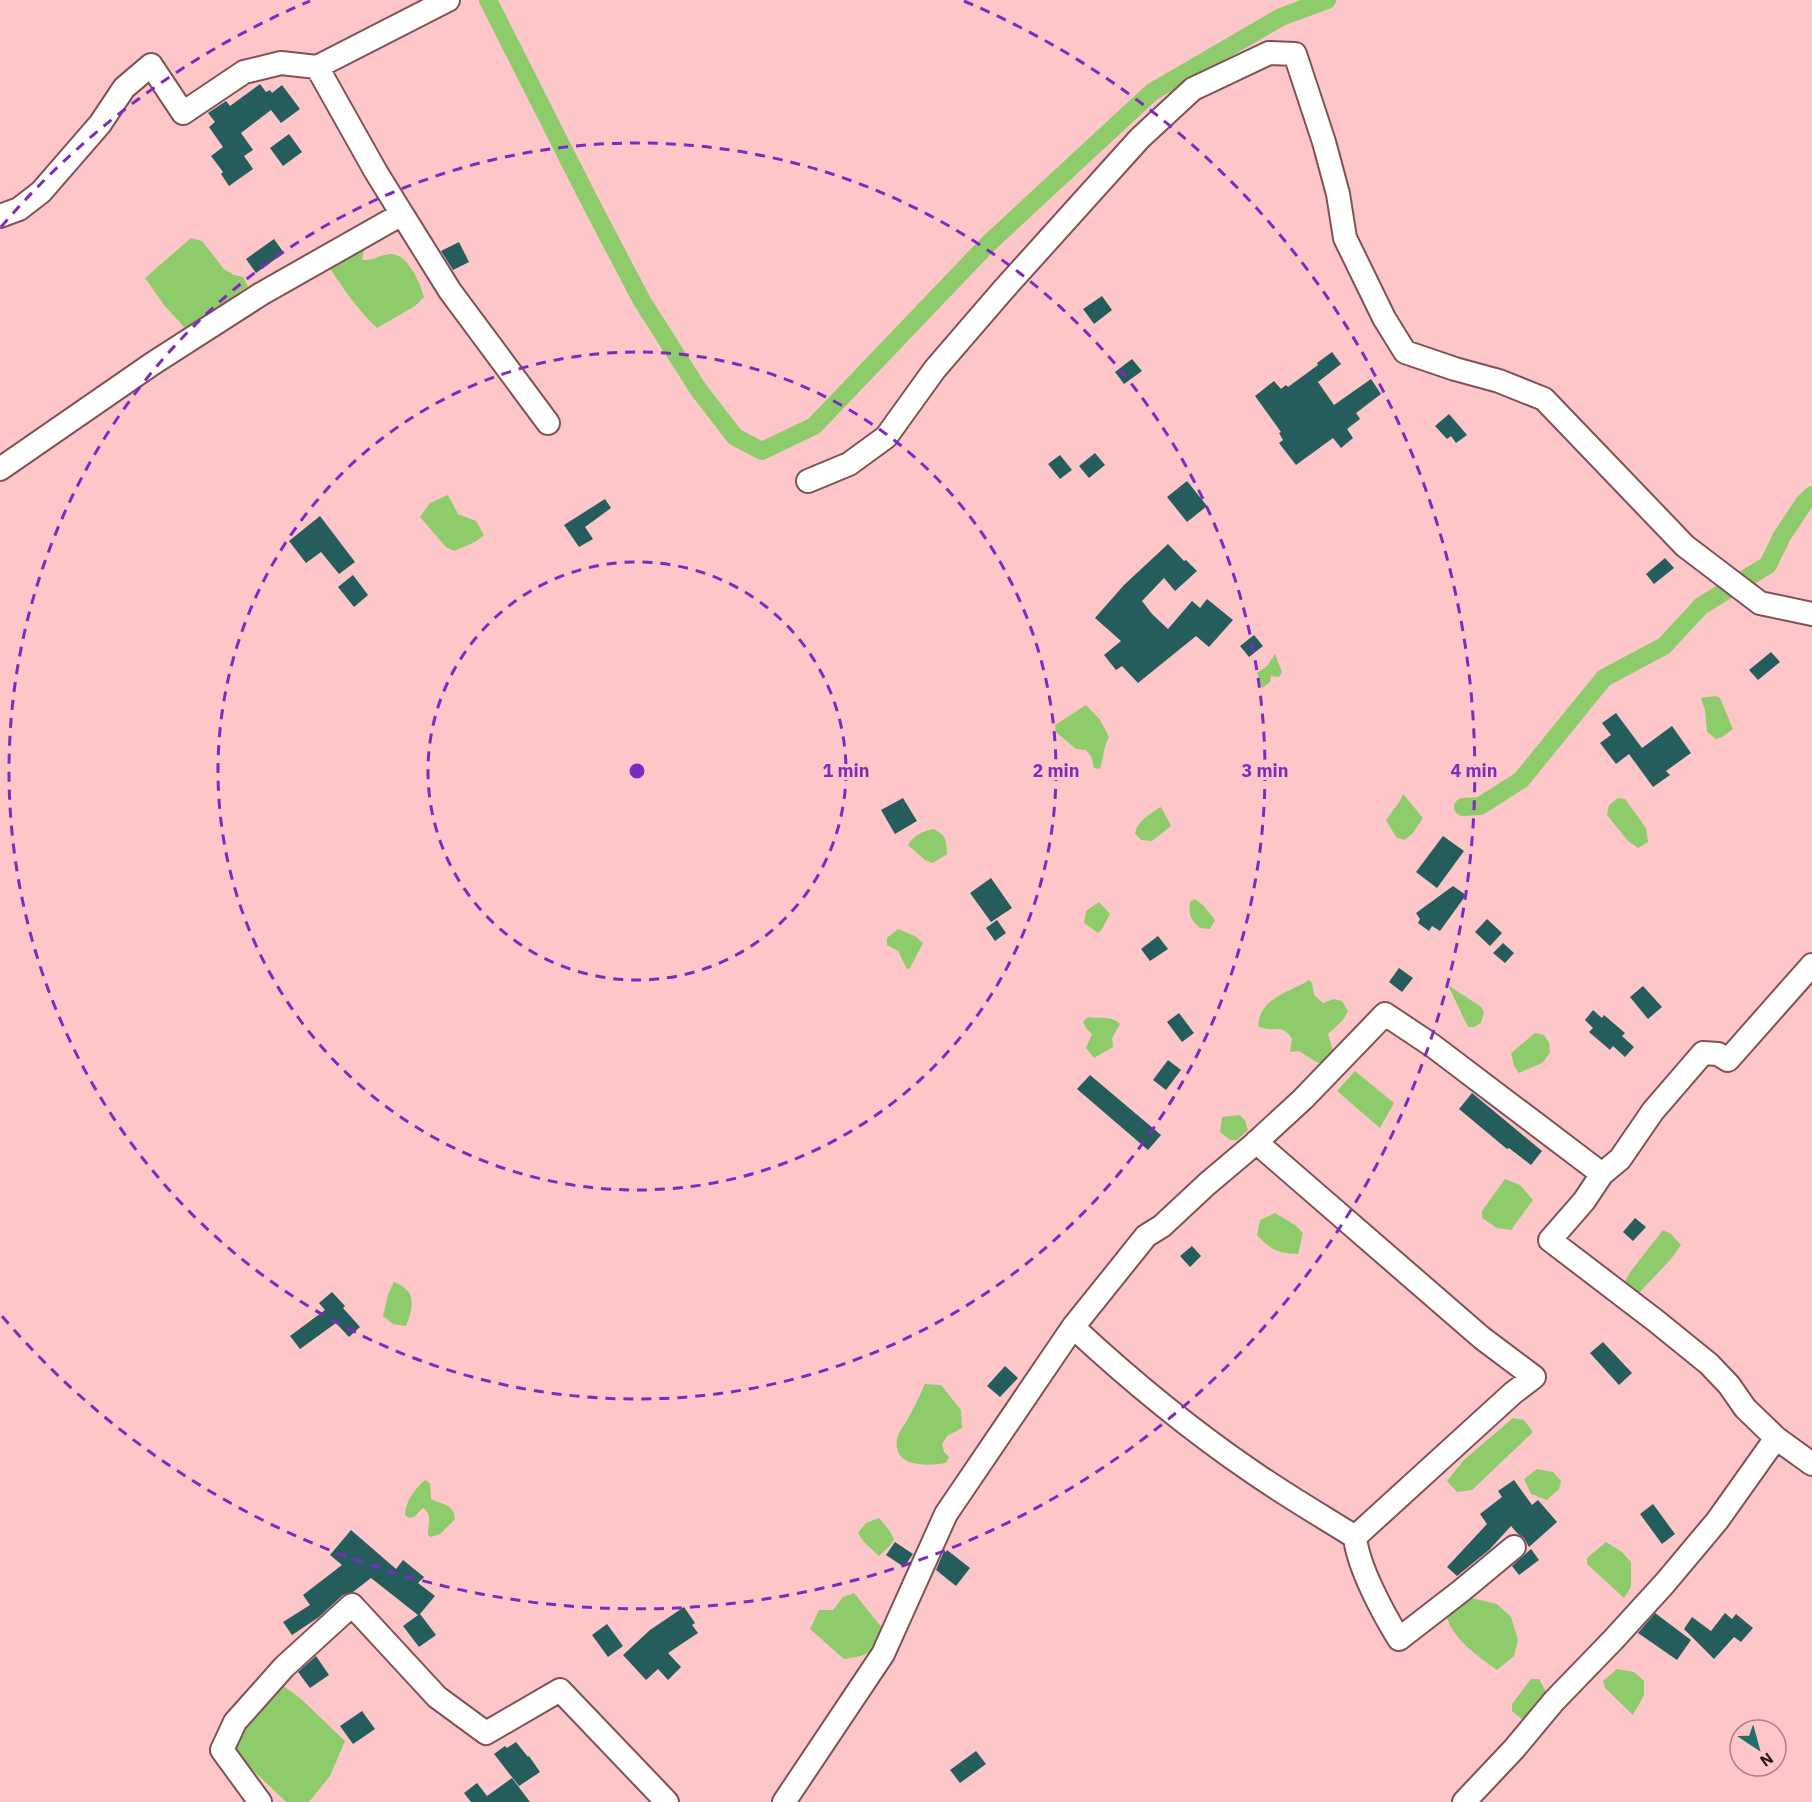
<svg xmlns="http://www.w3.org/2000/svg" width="1812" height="1802" font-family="'IBM Plex Sans',sans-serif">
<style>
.water{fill:#8ecb6a}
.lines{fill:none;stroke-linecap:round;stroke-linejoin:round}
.canal{stroke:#8ecb6a;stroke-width:18}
.building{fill:#255c5c}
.minor-casing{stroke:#805155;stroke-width:26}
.minor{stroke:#fff;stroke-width:22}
.ring{fill:none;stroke:#7b2cbf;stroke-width:3;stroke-dasharray:10 8}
.centre{fill:#7b2cbf;stroke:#fdc6c9;stroke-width:3}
.ring-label{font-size:18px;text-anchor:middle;font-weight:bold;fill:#7b2cbf;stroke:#fdc6c9;stroke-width:6;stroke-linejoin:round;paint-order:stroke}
</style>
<rect width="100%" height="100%" fill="#fdc6c9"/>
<!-- water -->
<path class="water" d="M191 238 202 241 224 269 234 275 243 277 248 286 200 319 185 328 164 305 145 278Z
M366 240 362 260C372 261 380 255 390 254 408 253 420 283 424 297L415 306 377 328C359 311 343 289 330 268L333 262Z
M448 495 458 514 476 521 484 535 475 542 454 551 446 547 420 517 430 503Z
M1275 654 1282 672 1279 677 1271 676 1270 682 1262 688 1257 673 1267 666Z
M1716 696 1720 698 1733 729 1722 737 1716 739 1707 732 1705 710 1701 698Z
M1086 705 1100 720 1109 737C1103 747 1104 758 1100 769L1094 768 1091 756 1086 750 1076 749 1056 732 1055 725Z
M1403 794 1423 818 1412 834 1404 840 1396 837 1386 820 1400 801Z
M1618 798 1625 799 1646 828 1648 842 1638 848 1628 841 1607 815 1609 805Z
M1161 807 1171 826 1152 841 1141 840 1135 833C1138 820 1150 814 1161 807Z
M934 829C947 837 946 839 947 854L933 863 925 860 908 845C914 835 923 831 934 829Z
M1195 899 1204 906 1215 920 1210 929 1200 928C1191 920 1188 915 1190 902Z
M1099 902 1110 914 1102 929 1098 933 1084 923 1086 911Z
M898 929 915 936 923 943 910 968 907 969 898 951 887 945V938Z
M1309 980 1312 983 1314 995 1323 1003 1334 999 1342 1001 1348 1011 1343 1020 1328 1034 1334 1054 1327 1061 1318 1063 1299 1051 1290 1052 1292 1039C1282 1022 1272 1034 1258 1026 1260 997 1289 993 1309 980Z
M1448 985 1481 1007 1484 1012 1481 1023 1474 1027H1468Z
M1088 1017C1100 1019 1111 1015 1120 1024L1112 1038 1113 1047 1094 1058 1086 1048 1092 1034 1086 1028 1083 1022Z
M1535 1033 1544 1035 1549 1043 1550 1053 1542 1063 1519 1073 1514 1066 1511 1053Z
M1355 1071 1394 1103 1380 1128 1337 1091Z
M1239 1115 1245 1120 1248 1130 1237 1140H1230L1220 1132 1222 1117Z
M1505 1179 1520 1185 1533 1200 1511 1230 1497 1228 1482 1218V1211Z
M1275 1213 1295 1225 1303 1233 1298 1254C1277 1253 1271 1250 1257 1235L1260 1220Z
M1663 1230 1671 1234 1681 1245 1671 1259 1638 1294 1627 1286 1625 1281 1631 1271Z
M394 1282C417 1291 414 1306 406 1326L393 1324 383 1316 388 1294Z
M925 1384 941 1385 961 1410 962 1428 947 1436 942 1444 944 1452 949 1457 946 1463C926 1466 893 1468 897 1439 898 1433 903 1427 906 1422 913 1410 919 1397 925 1384Z
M1513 1418 1524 1420 1533 1432 1472 1490 1457 1492 1447 1481 1464 1460Z
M1537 1469 1553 1472 1561 1481 1559 1489 1547 1500 1531 1494 1524 1479Z
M425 1480 430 1483 431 1499C443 1505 454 1504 455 1519L440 1534 431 1537 428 1535C428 1524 433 1515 423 1508L414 1517 409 1518 405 1515C406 1500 414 1490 425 1480Z
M879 1518 889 1530 894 1539C891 1546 884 1551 879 1556L864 1542 858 1533 866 1523Z
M1606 1542 1622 1552 1631 1562V1587L1624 1598 1587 1564V1558Z
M854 1593 883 1629C878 1653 866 1656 844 1659L810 1629 819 1610H833L843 1597Z
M1471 1598 1497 1604 1511 1617 1518 1640 1514 1656 1497 1670C1479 1657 1454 1640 1447 1618L1452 1609Z
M1617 1669 1634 1672 1644 1681V1695L1633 1715 1605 1688 1603 1681Z
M1531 1679H1539L1545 1690 1552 1697 1527 1723 1512 1711V1704Z
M279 1683 300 1698 345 1741 330 1776 309 1802H286L231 1749 238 1727Z"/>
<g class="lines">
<!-- canal -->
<path class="canal" d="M488 0 589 200 642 301 698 389 735 437 762 451 814 426 988 244 1152 92 1281 17 1327 0
M1463 807 1480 806 1521 780 1604 678 1664 646 1701 606 1768 565 1782 536 1804 503 1812 495"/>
</g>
<!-- building -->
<path class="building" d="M260 84 266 92 270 90 272 93 282 85 300 109 281 123 271 110 241 133 253 150 244 156 253 169 229 186 221 174 223 172 211 156 223 147 209 127 215 122 208 113 226 101 230 106Z
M289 134 302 152 283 166 270 148Z
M274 239 284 253 256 273 246 259Z
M459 242 469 262 453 270 441 251Z
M1102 296 1112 310 1094 324 1083 309Z
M1332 352 1341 364 1318 382 1334 405 1371 379 1381 394 1356 413 1360 419 1347 429 1353 438 1341 448 1333 438 1296 465 1279 443 1283 440 1279 433 1281 432 1255 396 1274 381 1281 389 1286 385 1288 387 1318 365 1317 363Z
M1132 359 1142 371 1124 384 1115 372Z
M1449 414 1467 435 1456 443 1451 436 1447 439 1435 426Z
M1095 453 1105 465 1089 478 1079 466Z
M1060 455 1072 470 1060 479 1048 464Z
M1187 481 1207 506 1187 522 1167 497Z
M605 499 611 508 585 527 593 539 579 547 564 525Z
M320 516 355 562 339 574 321 552 306 563 289 541Z
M1168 544 1184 561 1186 560 1197 571 1175 591 1164 578 1142 601 1152 614 1168 629 1192 601 1200 608 1207 599 1233 620 1209 647 1196 636 1138 683 1122 666 1116 670 1104 655 1121 641 1095 618 1124 585Z
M1665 558 1674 568 1654 584 1646 574Z
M353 575 368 595 354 607 338 587Z
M1254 635 1263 646 1249 657 1240 646Z
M1771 652 1780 662 1758 680 1749 670Z
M1616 713 1642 748 1672 726 1691 753 1666 771 1670 775 1653 787 1629 754 1616 764 1600 743 1611 735 1602 723Z
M903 798 917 821 895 834 881 810Z
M1443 836 1464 851 1437 888 1416 872Z
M991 878 1012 908 991 922 970 893Z
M1453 886 1466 895 1440 931 1432 926 1429 931 1418 923 1420 919 1416 913Z
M1487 919 1502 933 1490 946 1475 932Z
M997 920 1006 933 995 941 986 928Z
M1158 936 1168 949 1150 961 1141 949Z
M1503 943 1514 953 1505 963 1493 953Z
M1399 968 1413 978 1402 992 1389 982Z
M1643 986 1662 1007 1648 1019 1630 997Z
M1593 1010 1602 1018 1604 1015 1625 1033 1622 1036 1634 1047 1625 1057 1613 1046 1610 1050 1589 1032 1593 1028 1585 1020Z
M1179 1013 1194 1033 1182 1042 1167 1022Z
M1168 1060 1181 1070 1166 1090 1153 1080Z
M1090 1075 1161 1135 1148 1150 1077 1089Z
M1472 1093 1542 1151 1531 1165 1509 1148 1507 1149 1459 1109Z
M1635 1218 1646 1227 1633 1241 1623 1232Z
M1192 1246 1201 1256 1190 1267 1180 1256Z
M332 1292 345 1306 343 1308 360 1327 349 1337 336 1323 300 1349 290 1336 325 1310 319 1303Z
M1603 1342 1632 1373 1619 1385 1590 1353Z
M1005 1366 1018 1378 1000 1397 987 1386Z
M1514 1480 1532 1505 1538 1500 1557 1522 1529 1547 1524 1538 1518 1534 1511 1526 1489 1550 1457 1576 1447 1567 1487 1524 1480 1514 1502 1497 1498 1491Z
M1653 1504 1675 1534 1662 1544 1640 1514Z
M351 1530 396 1569 403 1560 424 1577 418 1583 435 1596 420 1614 436 1635 419 1647 403 1626 418 1615 371 1578 353 1592 343 1595 319 1617 292 1635 283 1622 310 1605 303 1595 342 1565 330 1555Z
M895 1542 913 1554 904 1567 886 1555Z
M1531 1549 1539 1560 1519 1575 1512 1566Z
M947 1550 970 1568 956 1586 936 1570 944 1551 946 1552Z
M684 1607 695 1623 692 1625 698 1633 668 1653 681 1667 668 1680 658 1669 646 1680 623 1655 650 1630Z
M1655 1613 1691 1640 1677 1660 1638 1633Z
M1725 1613 1732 1619 1736 1614 1753 1628 1741 1642 1734 1637 1714 1659 1684 1629 1692 1617 1711 1631Z
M607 1624 623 1646 608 1657 592 1635Z
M316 1656 329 1675 310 1688 298 1672Z
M362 1711 375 1729 353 1744 340 1726Z
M516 1742 528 1757 529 1756 540 1772 519 1786 494 1754 505 1746 507 1748Z
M976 1751 986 1764 960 1783 950 1770Z
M512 1778 530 1802H471L464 1793 477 1783 487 1796Z"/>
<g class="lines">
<!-- minor casing -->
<g class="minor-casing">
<path id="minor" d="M402 214 450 291 548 423
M0 216 19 209 41 192 100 124 124 88 151 65 183 113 244 72 281 63 317 67
M0 469 152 364 261 294 402 214 376 172 317 67 448 0
M808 481 849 464 886 437 935 369 1004 289 1140 138 1193 89 1269 53 1295 54 1324 142 1338 194 1345 238 1384 318 1405 352 1455 369 1499 381 1544 399 1685 546 1760 603 1812 614
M1256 1142 1482 1338 1534 1377 1513 1393 1355 1537
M1073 1327 1146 1236 1162 1226 1207 1184 1252 1146 1303 1099 1385 1014 1433 1046 1602 1174
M1776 1438 1812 1464
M1355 1537C1358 1567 1383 1613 1399 1639L1461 1591 1514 1547
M260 1802 222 1750 235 1722 284 1667 352 1605 437 1697 486 1733 560 1690 667 1802
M784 1802 883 1654 946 1514 1073 1327C1129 1379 1188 1428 1251 1471 1284 1494 1320 1515 1355 1537
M1464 1802 1514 1749 1554 1701 1613 1640 1665 1583 1717 1521 1776 1438 1745 1408 1729 1385 1709 1364 1656 1321 1550 1240 1584 1201 1602 1174 1620 1159 1653 1111 1703 1053 1718 1054 1728 1060 1812 965"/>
</g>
<!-- minor -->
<use href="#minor" class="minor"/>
</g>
<!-- distance rings -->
<g class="ring">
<circle cx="637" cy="771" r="209"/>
<circle cx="637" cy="771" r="419"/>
<circle cx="637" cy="771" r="628"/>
<path d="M1 227A837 837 0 0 1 310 1M964 1A837 837 0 1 1 1 1315"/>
</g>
<circle cx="637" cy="771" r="9" class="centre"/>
<g class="ring-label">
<text x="846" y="777">1 min</text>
<text x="1056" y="777">2 min</text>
<text x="1265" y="777">3 min</text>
<text x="1474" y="777">4 min</text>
</g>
<!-- north arrow -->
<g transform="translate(1758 1748) rotate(144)"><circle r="28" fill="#fdc6c9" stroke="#a98183" stroke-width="1.5"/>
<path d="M0-4.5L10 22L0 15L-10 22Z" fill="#226d6d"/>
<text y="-9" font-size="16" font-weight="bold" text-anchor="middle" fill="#2c191a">N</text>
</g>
</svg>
